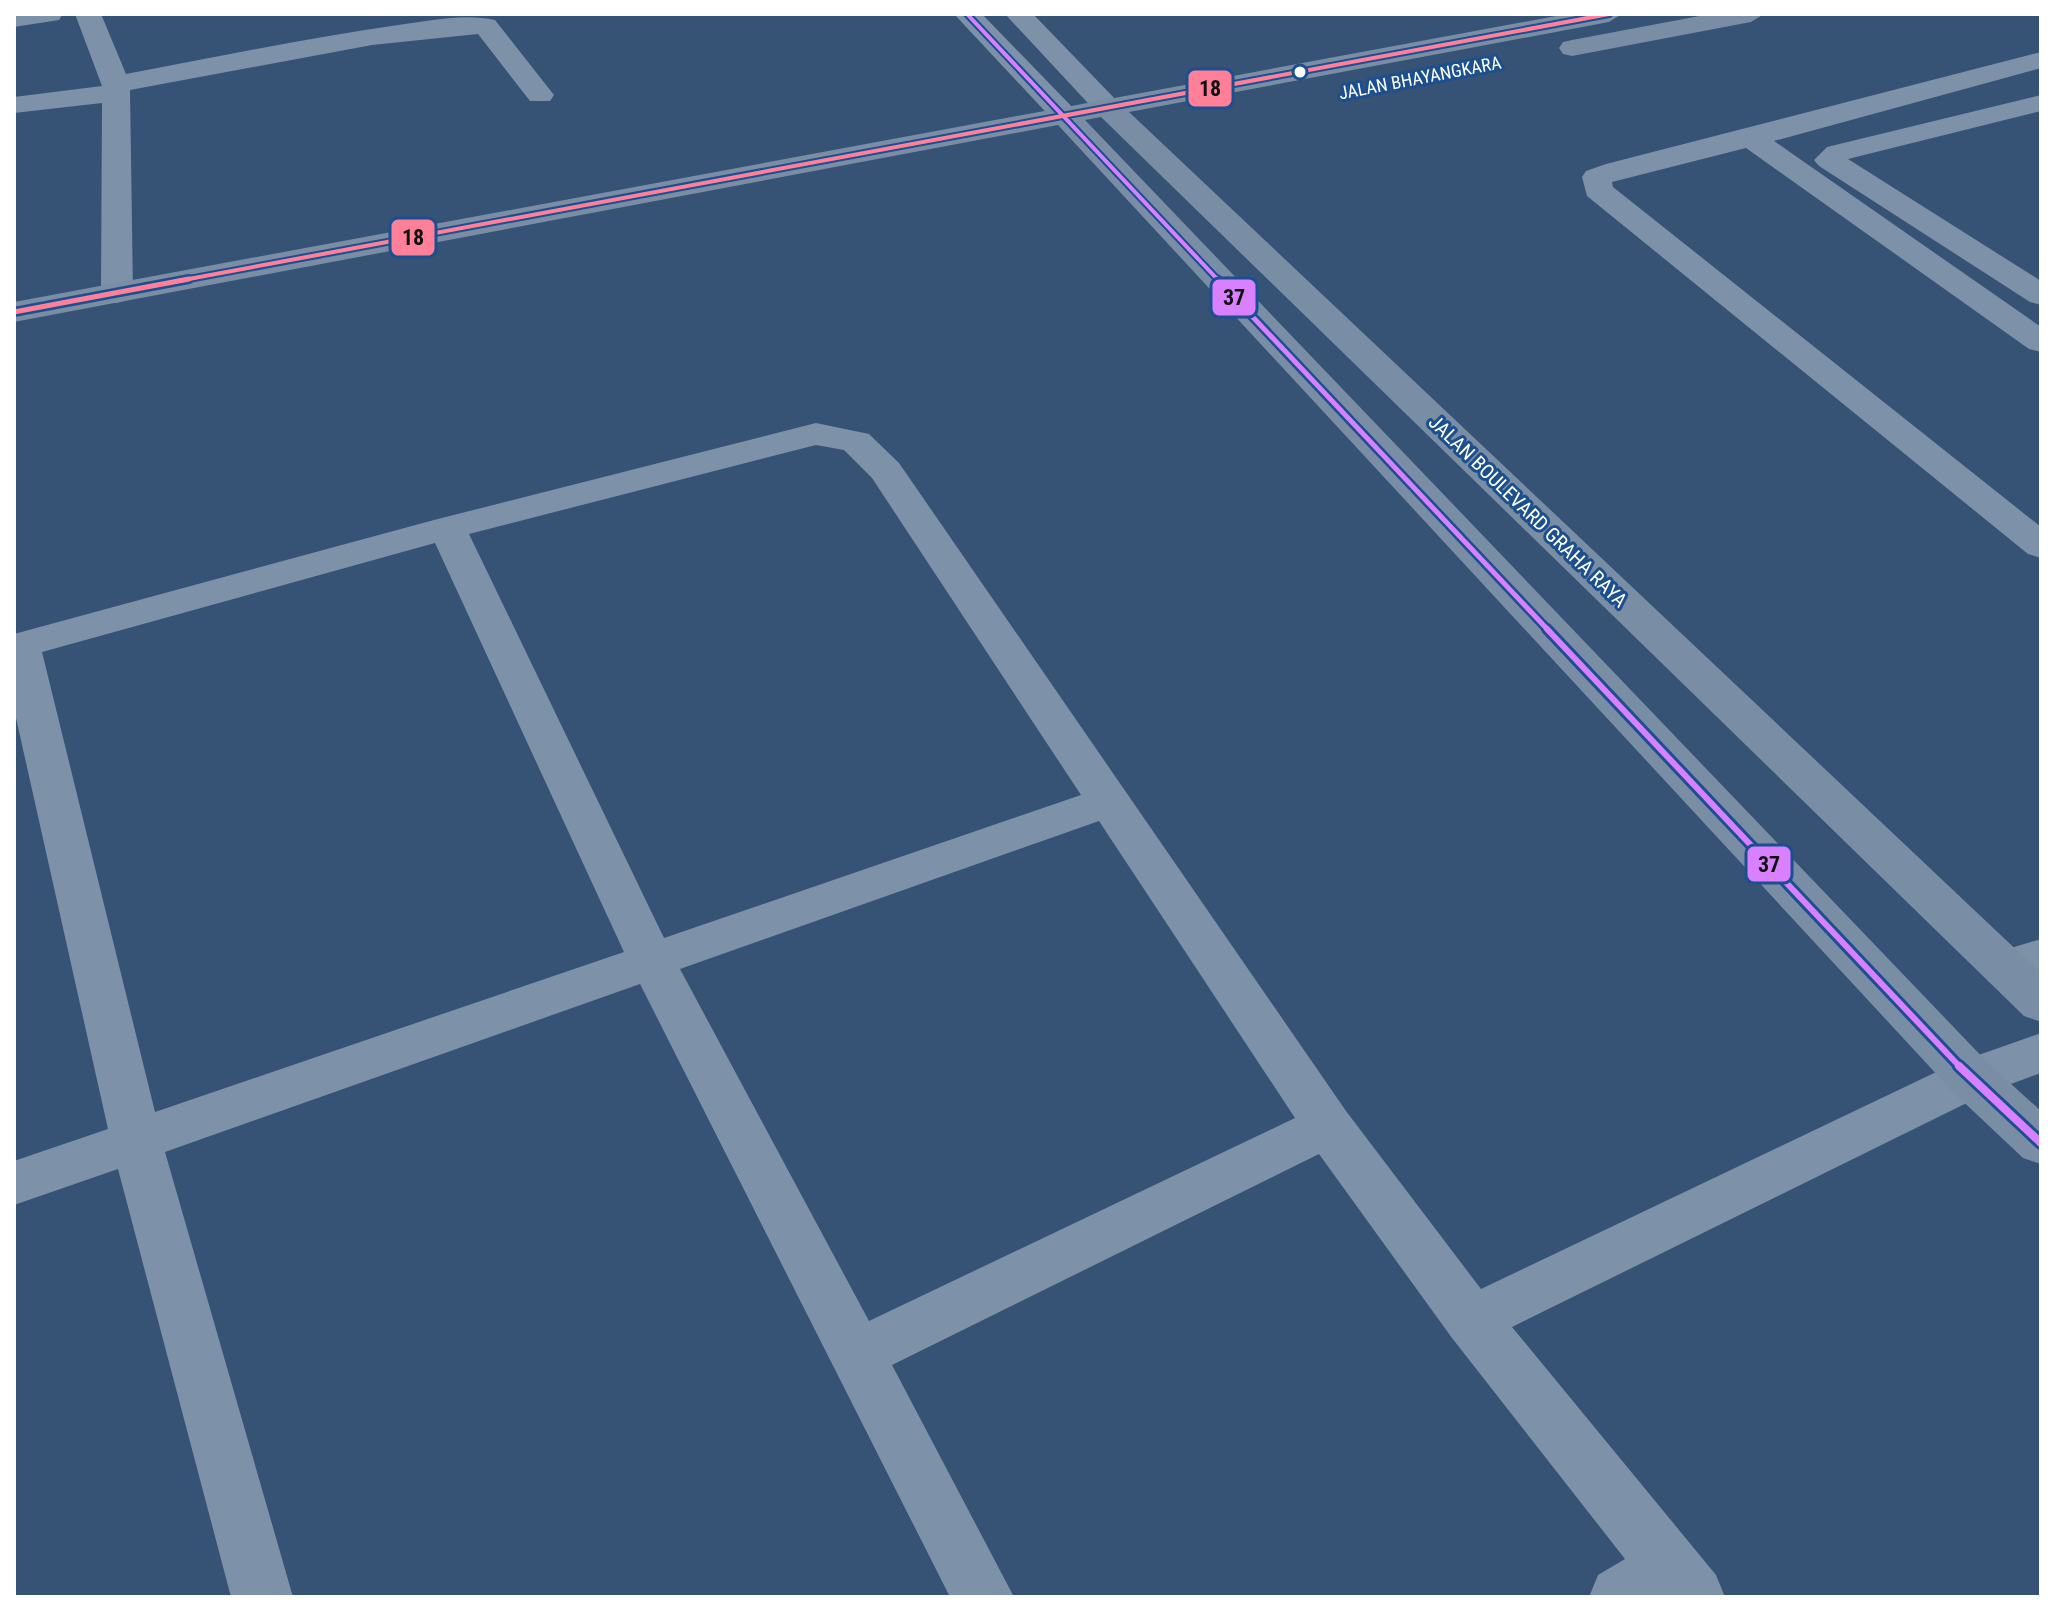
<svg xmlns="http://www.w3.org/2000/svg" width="2055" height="1611" font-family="'Roboto Condensed',sans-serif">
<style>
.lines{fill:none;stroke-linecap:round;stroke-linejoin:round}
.street{fill:#7d92a8;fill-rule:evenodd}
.secondary{fill:#798da4;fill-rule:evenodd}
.bus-1-far3-casing{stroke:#1b4f8f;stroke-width:8}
.bus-1-far2-casing{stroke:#1b4f8f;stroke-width:10}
.bus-1-far1-casing{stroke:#1b4f8f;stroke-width:12}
.bus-1-casing{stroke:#1b4f8f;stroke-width:14}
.bus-2-far1-casing{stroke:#1b4f8f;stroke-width:8}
.bus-2-casing{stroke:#1b4f8f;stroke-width:10}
.bus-1-far3{stroke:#d880ff;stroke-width:4}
.bus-1-far2{stroke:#d880ff;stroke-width:5}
.bus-1-far1{stroke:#d880ff;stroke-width:6}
.bus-1{stroke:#d880ff;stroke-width:8}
.bus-2-far1{stroke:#ff8098;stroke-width:4}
.bus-2{stroke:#ff8098;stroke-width:5}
.bus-dot{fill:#fff;stroke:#1b4f8f;stroke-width:3}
.labels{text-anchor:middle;stroke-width:6;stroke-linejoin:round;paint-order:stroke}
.far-street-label{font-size:18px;fill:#fff;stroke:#1b4f8f}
.street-label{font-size:20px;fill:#fff;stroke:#1b4f8f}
.line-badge{stroke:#1b4f8f;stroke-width:3}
.pale-badge-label{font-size:22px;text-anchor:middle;font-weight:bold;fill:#111}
</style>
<rect width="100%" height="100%" fill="#365274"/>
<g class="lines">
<!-- street -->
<path class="street" d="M14 14H63L59 20 14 27Z
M75 14H101L126 74C216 57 307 38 398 25 430 21 464 13 495 20L554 95 550 101H530L478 34 372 45 130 90 133 293 128 300 117 303 106 300 101 293 102 103 14 113V97L102 86Z
M954 14H982L1076 111 1080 117 1076 123H1056Z
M1005 14H1033L1119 103 1123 109 1119 115H1099Z
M2041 52V68L1774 141 2041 327V352L2029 349 1746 148 1612 182 1613 187 2041 527V558L2028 554 1587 196 1582 177 1586 171 1606 164Z
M2041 95V111L1848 159 2041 281V305L2030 302 1819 166 1814 160 1827 147Z
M816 423 869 434 899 463 1346 1111 1481 1289 1953 1064 2041 1033V1073L1989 1092 1512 1327 1716 1575 1725 1597H1589L1598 1575 1625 1559 1452 1338 1319 1154 892 1365 1014 1597H950L640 984 165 1152 293 1597H231L118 1169 14 1205V1161L108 1129 14 709V634L434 520ZM816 445 844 450 872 478 1081 795 664 938 469 534ZM435 543 624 952 155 1112 42 652ZM1099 821 1295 1118 869 1321 680 969Z
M2041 939V975L2005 986 1988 981 1981 968 1988 955Z"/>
<!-- secondary -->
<path class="secondary" d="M1567 14H1622L1609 22 1129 112 2041 973V1022L2024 1016 1101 117 1085 120 1989 1064 2041 1111V1164L2023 1158 1953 1092 1058 125 14 322V302Z
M1710 14H1764L1751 22 1572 56 1563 54 1559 48 1563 42 1572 40Z"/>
<!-- bus-1-far3 casing -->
<g class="bus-1-far3-casing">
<path id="bus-1-far3" d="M967 14 1219 281"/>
</g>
<!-- bus-1-far2 casing -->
<g class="bus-1-far2-casing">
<path id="bus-1-far2" d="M1217 279 1549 631"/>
</g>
<!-- bus-1-far1 casing -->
<g class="bus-1-far1-casing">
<path id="bus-1-far1" d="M1547 629 1961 1068"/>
</g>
<!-- bus-1 casing -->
<g class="bus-1-casing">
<path id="bus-1" d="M1959 1066 2041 1143"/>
</g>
<!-- bus-2-far1 casing -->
<g class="bus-2-far1-casing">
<path id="bus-2-far1" d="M178 281 1609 14"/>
</g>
<!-- bus-2 casing -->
<g class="bus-2-casing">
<path id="bus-2" d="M14 312 189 279"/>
</g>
<!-- bus-1-far3 -->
<use href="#bus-1-far3" class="bus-1-far3"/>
<!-- bus-1-far2 -->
<use href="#bus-1-far2" class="bus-1-far2"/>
<!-- bus-1-far1 -->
<use href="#bus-1-far1" class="bus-1-far1"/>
<!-- bus-1 -->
<use href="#bus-1" class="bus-1"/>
<!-- bus-2-far1 -->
<use href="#bus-2-far1" class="bus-2-far1"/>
<!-- bus-2 -->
<use href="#bus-2" class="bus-2"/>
</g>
<!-- markers -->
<circle class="bus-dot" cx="1300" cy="72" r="7"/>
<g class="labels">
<!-- far-street labels -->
<g class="far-street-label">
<text transform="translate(1420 78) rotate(-11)" y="6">JALAN BHAYANGKARA</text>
</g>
<!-- street labels -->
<g class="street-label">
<text transform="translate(1528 511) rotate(44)" y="7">JALAN BOULEVARD GRAHA RAYA</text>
</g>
</g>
<g class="line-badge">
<rect x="1187" y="69" width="46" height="39" rx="8" fill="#ff8098"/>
<rect x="390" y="218" width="46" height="39" rx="8" fill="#ff8098"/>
<rect x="1211" y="278" width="46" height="39" rx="8" fill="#d880ff"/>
<rect x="1746" y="845" width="46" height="38" rx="8" fill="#d880ff"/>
</g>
<g class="pale-badge-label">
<text x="1210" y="96">18</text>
<text x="413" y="245">18</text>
<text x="1234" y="305">37</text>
<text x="1769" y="872">37</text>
</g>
<!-- border -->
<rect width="2055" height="1611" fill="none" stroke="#ffffff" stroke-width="32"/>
</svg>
